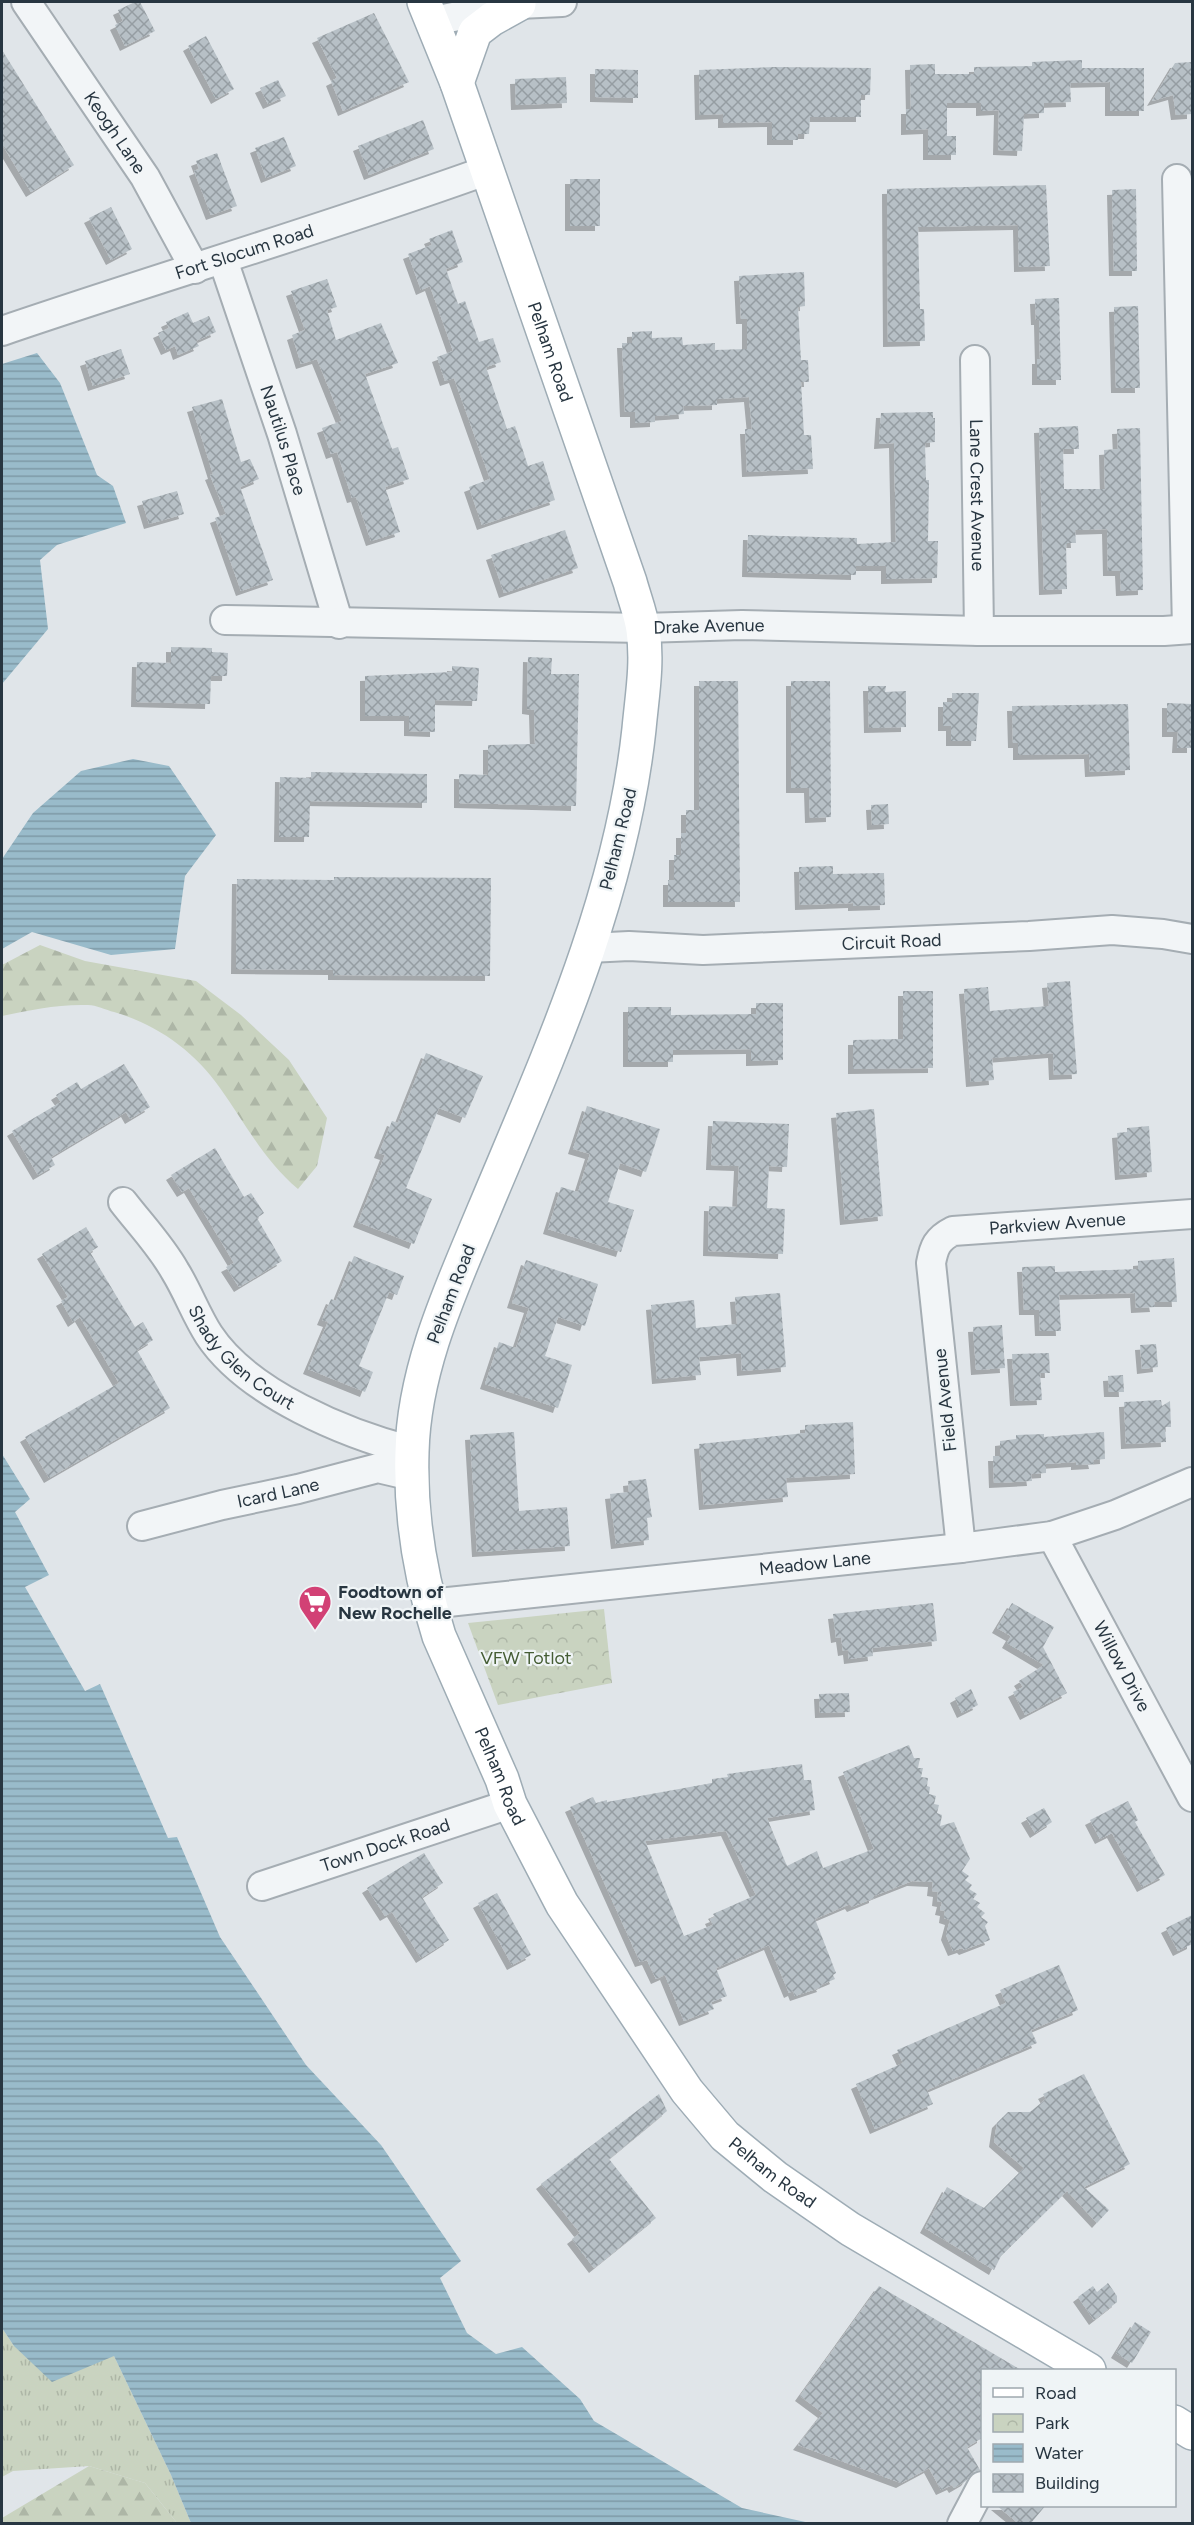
<svg xmlns="http://www.w3.org/2000/svg" width="1194" height="2525" font-family="Figtree,sans-serif">
<style>
.grass{fill:url(#grass-tufts)}
.forest{fill:url(#forest-firs)}
.park{fill:url(#park-crowns)}
.water{fill:url(#water-rules)}
.building{fill:url(#building-cross-hatch);fill-rule:evenodd;filter:url(#shadow)}
.lines{fill:none;stroke-linecap:round;stroke-linejoin:round}
.minor-casing{stroke:#a5adb3;stroke-width:32}
.major-casing{stroke:#9eacb5;stroke-width:36}
.minor{stroke:#f2f5f7;stroke-width:28}
.major{stroke:#fff;stroke-width:33}
.labels{text-anchor:middle;stroke-width:4.5;stroke-linejoin:round;paint-order:stroke}
.street-label{font-size:18px;fill:#283641;stroke:#eff4f6}
.poi-label{font-size:18px;font-weight:bold;fill:#283641;stroke:#eff4f6;text-anchor:start}
.park-label{font-size:18px;fill:#455d35;stroke:#eff4f6}
</style>
<defs>
<pattern id="grass-tufts" width="24" height="20" patternUnits="userSpaceOnUse" patternTransform="scale(1.5)"><rect width="24" height="20" fill="#c9d3c0"/><path d="M3 7l-1-3M5 7V3M7 7l1-3M15 17l-1-3M17 17v-4M19 17l1-3" fill="none" stroke="#adb6a6"/></pattern>
<pattern id="forest-firs" width="22" height="20" patternUnits="userSpaceOnUse" patternTransform="scale(1.5)"><rect width="22" height="20" fill="#c9d3c0"/><path d="M5 1l3.5 6h-7zM16 11l3.5 6h-7z" fill="#adb6a6"/></pattern>
<pattern id="park-crowns" width="20" height="18" patternUnits="userSpaceOnUse" patternTransform="scale(1.5)"><rect width="20" height="18" fill="#c9d3c0"/><path d="M2 6a3 3 0 1 1 6 0M12 15a3 3 0 1 1 6 0" fill="none" stroke="#adb6a6"/></pattern>
<pattern id="water-rules" width="6" height="5" patternUnits="userSpaceOnUse" patternTransform="scale(1.5)"><rect width="6" height="5" fill="#99bbca"/><path d="M0 2.5h6" fill="none" stroke="#7d99a6"/></pattern>
<pattern id="building-cross-hatch" width="8" height="8" patternUnits="userSpaceOnUse" patternTransform="scale(1.5)"><rect width="8" height="8" fill="#b7c0c6"/><path d="M0 0l8 8M0 8l8-8" fill="none" stroke="#959da2"/></pattern>
<filter id="shadow"><feDropShadow dx="-5" dy="5" stdDeviation="0" flood-color="#0004"/></filter>
</defs>
<rect width="100%" height="100%" fill="#e0e5e9"/>
<!-- grass -->
<path class="grass" d="M2 2328 14 2346 114 2356 171 2475 191 2523H177L145 2483 89 2466 13 2471 2 2477Z"/>
<!-- forest -->
<path class="forest" d="M40 945 85 961 196 981 241 1015 289 1060 327 1118 317 1166 298 1189C265 1162 245 1123 220 1088 194 1051 158 1025 114 1012 106 1010 96 1005 88 1005 58 1004 30 1010 2 1016V965Z
M89 2466 145 2483 177 2523H2V2518Z"/>
<!-- park -->
<path class="park" d="M604 1609 612 1683 498 1705 468 1623Z"/>
<!-- water -->
<path class="water" d="M37 353 60 383 97 475 113 486 126 523 57 545 40 560 48 629 2 684V364Z
M133 759 169 766 216 835 185 876 175 949 111 955 32 932 2 949V859L33 813 81 771Z
M2 1454 30 1499 15 1512 49 1575 25 1587 85 1691 100 1684 168 1838 177 1837 220 1937 306 2065 381 2145 461 2261 440 2278 467 2333 496 2354 522 2347 580 2399 594 2421 742 2508 810 2523H191L171 2475 114 2356 52 2382 14 2346 2 2328Z"/>
<!-- building -->
<path class="building" d="M135 2H140L155 31 125 46 115 25 123 21 118 10Z
M374 13 409 82 343 111 331 81 337 78 317 38Z
M206 36 234 89 216 99 188 46Z
M2 50 74 165 31 192 2 144Z
M1082 60V68H1144V111H1110V82L1070 83 1071 102 1044 103V113L1024 114 1022 151 998 150 999 110 981 111V103H947V136H956V155H928V129L906 130V109H911L910 65 935 64V74H974V67L1032 66V62Z
M1192 62V114L1176 115 1173 95 1152 101 1175 63Z
M774 67 871 68 870 95H861V117H810L809 134H798V140H772V122L723 123V114L700 115 699 70Z
M595 69 638 70V98L595 97Z
M566 77 567 103 516 105 515 79Z
M278 80 286 96 268 104 260 88Z
M423 120 434 149 369 175 358 146Z
M284 137 296 166 266 178 255 148Z
M217 153 237 206 211 215 194 171 199 169 196 161Z
M570 179H600V226H570Z
M1046 185 1050 266 1019 267 1018 225 918 227 920 309H924L925 341 888 342 887 189Z
M1136 189 1137 271H1114L1112 190Z
M111 207 132 249 111 260 89 218Z
M452 230 463 262 446 269 458 304 465 301 479 342 493 338 501 362 486 367 507 429 515 426 528 466 543 461 555 500 482 525 469 487 490 479 454 378 445 381 437 357 453 351 430 286 421 290 408 254 432 245 429 239Z
M804 272 805 306 798 307 800 343 801 360H808L809 382H801L804 435H811L813 469 747 472 745 429H752L749 397 717 399V405L683 406 684 414 655 416V422L635 423V412H625L622 343H632V332L652 331V338L682 337 683 345 715 343V350L747 349V319H741L739 276Z
M327 279 337 307 327 310 336 340 381 323 398 363 365 374 392 449 398 447 409 479 385 487 400 532 371 541 356 497 352 498 337 452 331 454 322 428 342 421 317 359 301 364 292 335 305 330 291 291Z
M1059 298 1061 380H1037V359H1040L1039 320H1036L1035 299Z
M1138 306 1140 388H1116L1114 307Z
M188 312 193 323 209 316 216 332 196 341 199 346 178 355 175 346 166 350 158 333 169 328 166 322Z
M121 349 130 374 93 386 85 361Z
M222 399 241 462 250 459 259 479 240 487 273 580 241 591 215 518 226 514 210 475 213 474 192 407Z
M933 412V418H935V442L925 443 926 480H929L928 541H938L937 578 886 579V566H856V575L747 572 748 535 857 538V544L896 542 894 443 879 444 881 413Z
M1078 426 1079 449H1063L1064 489H1105L1104 450 1118 449 1117 429 1140 428 1143 590 1121 591 1120 571H1108L1107 529 1075 530 1076 543H1066L1067 589 1044 590 1039 428Z
M177 491 184 514 149 524 142 501Z
M565 530 578 568 504 593 491 555Z
M171 647 212 648V652L228 653 227 676H211L210 704 136 702 137 662 171 663Z
M528 657 552 658 551 674H579L576 806 459 803V774L488 775V745L535 744 534 710 527 709Z
M452 666 479 668 477 701 435 700V732L409 731V716H365V676L452 672Z
M699 681H738L740 902H668V880H674V855H681V833H686V810H699Z
M791 681H830L831 817 810 818 809 788H791Z
M868 686H886L885 692 906 691V727L869 728Z
M952 693H979L976 741H951V726H943V702H952Z
M1167 703 1192 704V748H1177L1178 732H1167Z
M1128 704 1130 770 1090 772 1089 754 1018 755V743H1013L1012 706Z
M311 772 427 774V803L310 801 309 837H279L280 777 311 778Z
M888 804 889 824 872 825 871 805Z
M833 866V874L884 873 885 905 853 906V903L800 905 799 867Z
M334 877 491 878 490 976 333 975V970L236 969 237 879 334 880Z
M1070 981 1077 1074 1054 1075 1053 1053 992 1058 994 1080 971 1082 964 989 988 987 990 1011 1049 1006 1047 983Z
M903 991H933V1068L853 1069V1040L903 1039Z
M756 1003H783V1060L751 1061V1049L673 1050V1062H628V1007H671V1015L756 1014Z
M426 1053 483 1076 465 1118 439 1108 406 1188 432 1199 414 1244 358 1222 385 1155 379 1153 392 1121 398 1123Z
M124 1064 150 1107 130 1119 126 1112 51 1157 55 1165 38 1175 12 1131 61 1102 56 1095 77 1082 81 1089Z
M587 1106 660 1129 646 1172 620 1163 608 1202 634 1210 621 1252 548 1229 561 1187 578 1192 590 1154 573 1149Z
M874 1109 883 1216 845 1220 836 1113Z
M713 1121 789 1124 787 1167 769 1166 767 1208 785 1209 783 1254 708 1251 709 1206 737 1207 739 1166 711 1165Z
M1149 1126 1152 1172 1120 1175 1117 1133 1127 1132V1128Z
M215 1148 244 1197 251 1193 264 1213 257 1218 282 1261 239 1287 226 1267 234 1263 189 1188 182 1192 171 1175Z
M86 1227 98 1247 90 1252 135 1327 143 1322 153 1340 137 1350 170 1408 49 1478 25 1437 119 1383 80 1317 73 1322 61 1301 68 1297 42 1254Z
M354 1256 404 1276 397 1295 389 1292 359 1366 373 1372 365 1392 308 1369 328 1322 322 1320 331 1299 336 1301Z
M1174 1258 1177 1302H1154L1155 1307 1136 1308 1135 1293 1059 1295 1061 1331H1040L1039 1310H1024L1022 1267 1055 1266V1272L1138 1269V1261Z
M526 1260 598 1284 585 1326 558 1317 545 1356 572 1365 558 1408 485 1384 499 1342 516 1348 529 1308 512 1303Z
M780 1293 786 1367 742 1371 741 1353 699 1357 701 1375 657 1379 651 1305 694 1300 696 1328 737 1324 735 1297Z
M1002 1325 1005 1368 976 1370 973 1327Z
M1156 1344 1158 1367 1142 1369 1140 1345Z
M1049 1353 1050 1373H1040L1042 1400 1015 1401 1012 1354Z
M1123 1375 1124 1392H1109L1108 1376Z
M1161 1400 1162 1406 1170 1401 1171 1427H1165L1166 1442 1126 1444 1124 1402Z
M853 1422 855 1474 786 1478 788 1497 704 1505 699 1444 805 1433V1425Z
M514 1432 519 1511 567 1507 570 1546 477 1552 470 1435Z
M1104 1432 1105 1459 1093 1460 1094 1464 1076 1465V1462L1046 1464V1473L1031 1474 1032 1481 994 1483 993 1456H1000V1441L1016 1439V1435L1044 1434V1437Z
M646 1479 652 1517 647 1518 649 1540 616 1544 610 1494 629 1492 628 1481Z
M933 1603 937 1641 872 1648 873 1656 849 1659 848 1650 843 1651 841 1637 836 1638 833 1614Z
M1012 1603 1054 1627 1043 1647 1067 1693 1025 1715 1013 1692 1023 1687 1019 1681 1044 1665 1007 1643 1011 1636 997 1628Z
M971 1689 978 1705 962 1713 955 1698Z
M849 1693 850 1712 820 1713 819 1694Z
M909 1745 914 1758H920L918 1768H923L921 1777 928 1778 927 1786 930 1787 929 1794 936 1796 934 1804 939 1805 937 1813 942 1815 940 1826 954 1822 970 1859 962 1871 969 1876 965 1880 972 1885 969 1889 977 1894 973 1899 980 1903 977 1907 985 1913 981 1917 988 1922 985 1926 990 1940 964 1950 962 1948 953 1951 946 1935 950 1920 944 1918 945 1911 940 1910 942 1902 937 1901 938 1892 932 1891 933 1882 912 1881 874 1896V1898L852 1907 850 1904 815 1919 836 1973 833 1975 835 1979 821 1985 822 1987 795 1996 793 1991 789 1993 769 1945 716 1968 727 1996 711 2002 714 2009 684 2021 665 1975 656 1979 647 1960 640 1962 570 1807 593 1797 596 1803 607 1800V1802L712 1783V1779L728 1777 727 1774 802 1764 804 1780H811L815 1810 767 1818 787 1866 817 1851 823 1868 874 1849 843 1772ZM726 1831 756 1895 713 1914 715 1917 710 1919 713 1925 684 1936 645 1841Z
M1128 1801 1138 1820 1135 1822 1165 1875 1142 1887 1112 1833 1100 1839 1090 1820Z
M1044 1808 1052 1822 1035 1833 1026 1818Z
M424 1853 443 1883 422 1897 449 1940 421 1958 392 1912 385 1916 367 1888Z
M497 1893 531 1955 512 1965 478 1903Z
M1192 1915V1944L1178 1951 1166 1928Z
M1059 1965 1078 2010 1031 2030 1037 2043 927 2090 933 2104 875 2129 856 2084 903 2063 897 2050 1006 2003 1000 1990Z
M1084 2074 1130 2164 1084 2187 1109 2210 1097 2223 1067 2191 1001 2256 994 2270 925 2228 947 2187 984 2208 1024 2168 994 2142 997 2123 1008 2112H1030L1046 2099 1043 2094Z
M659 2094 667 2111 609 2159 656 2218 594 2268 572 2239 580 2233 541 2184Z
M1108 2283 1117 2296V2302L1094 2320 1078 2297 1093 2286 1097 2292Z
M879 2286 1021 2370H982V2438L967 2447 980 2470 973 2472 966 2481 954 2488 952 2485 941 2490 929 2468 901 2483 798 2445 823 2413 800 2396Z
M1135 2322 1151 2332 1132 2363 1116 2353Z
M996 2505H1046L1031 2523H1018Z"/>
<g class="lines">
<!-- minor casing -->
<g class="minor-casing">
<g id="minor">
<path id="s1" d="M26 2 145 177 195 269"/>
<path d="M433 21 519 4 562 2"/>
<path d="M1177 179 1187 629"/>
<path id="s2" d="M223 260 282 434 339 624"/>
<path id="s3" d="M2 331C163 276 327 228 488 170"/>
<path id="s4" d="M975 360 979 631"/>
<path id="s5" d="M225 620 643 628 742 625 979 631H1164L1192 629"/>
<path id="s6" d="M589 948 629 946 703 950 1029 936 1112 930 1163 934 1192 939"/>
<path id="s7" d="M123 1202C140 1224 161 1246 175 1271 188 1292 196 1315 209 1335 248 1394 346 1434 412 1451"/>
<path id="s8" d="M142 1526 222 1505 298 1489 378 1468 412 1476"/>
<path id="s9" d="M1052 1536 1192 1797"/>
<path id="s10" d="M961 1548 931 1263C934 1247 937 1239 953 1231L1192 1214"/>
<path id="s11" d="M429 1604 961 1548 1052 1536 1115 1515 1192 1482"/>
<path id="s12" d="M262 1886 510 1804"/>
<path d="M962 2524 982 2486"/>
</g>
</g>
<!-- major casing -->
<g class="major-casing">
<g id="major">
<path id="s13" d="M424 2 457 83 630 582C634 597 641 614 643 630 648 663 642 696 639 729 621 898 549 1055 484 1210 452 1287 414 1367 412 1452 410 1515 420 1576 439 1636L502 1779 510 1804 562 1904 687 2091 725 2136 775 2177 850 2229 1089 2370"/>
<path d="M457 83 475 32 492 19 519 4"/>
<path d="M1174 2422 1192 2433"/>
</g>
</g>
<!-- minor -->
<use href="#minor" class="minor"/>
<!-- major -->
<use href="#major" class="major"/>
</g>
<!-- icons -->
<defs>
<g id="supermarket-pin" transform="scale(1.725)"><path d="M0 17L-7.5 6A9.5 9.5 0 1 1 7.5 6Z" fill="#d24175" stroke="#eff4f6"/><path d="M-6-5.5h2.5l.6 2H6L4.5 2H-2.5L-4.4-4H-6ZM-1.5 3.2a1.3 1.3 0 1 0 .1 0ZM3 3.2a1.3 1.3 0 1 0 .1 0Z" fill="#fff"/></g>
</defs>
<g fill-rule="evenodd">
<use href="#supermarket-pin" x="315" y="1602"/>
</g>
<g class="labels">
<!-- street labels -->
<g class="street-label">
<text dy="6" stroke="none"><textPath href="#s1" startOffset="158">Keogh Lane</textPath></text>
<text dy="6" stroke="none"><textPath href="#s3" startOffset="255">Fort Slocum Road</textPath></text>
<text dy="6" stroke="none"><textPath href="#s13" startOffset="372">Pelham Road</textPath></text>
<text dy="6" stroke="none"><textPath href="#s2" startOffset="190">Nautilus Place</textPath></text>
<text dy="6" stroke="none"><textPath href="#s4" startOffset="135">Lane Crest Avenue</textPath></text>
<text dy="6" stroke="none"><textPath href="#s5" startOffset="484">Drake Avenue</textPath></text>
<text transform="translate(618 839) rotate(-76)" y="6">Pelham Road</text>
<text dy="6" stroke="none"><textPath href="#s6" startOffset="303">Circuit Road</textPath></text>
<text dy="6" stroke="none"><textPath href="#s10" startOffset="432">Parkview Avenue</textPath></text>
<text transform="translate(451 1294) rotate(-69)" y="6">Pelham Road</text>
<text dy="6" stroke="none"><textPath href="#s7" startOffset="198">Shady Glen Court</textPath></text>
<text transform="translate(945 1400) rotate(-96)" y="6">Field Avenue</text>
<text dy="6" stroke="none"><textPath href="#s8" startOffset="140">Icard Lane</textPath></text>
<text dy="6" stroke="none"><textPath href="#s11" startOffset="388">Meadow Lane</textPath></text>
<text dy="6" stroke="none"><textPath href="#s9" startOffset="148">Willow Drive</textPath></text>
<text dy="6" stroke="none"><textPath href="#s13" startOffset="1866">Pelham Road</textPath></text>
<text dy="6" stroke="none"><textPath href="#s12" startOffset="130">Town Dock Road</textPath></text>
<text dy="6" stroke="none"><textPath href="#s13" startOffset="2352">Pelham Road</textPath></text>
</g>
<!-- poi labels -->
<g class="poi-label">
<text x="338" y="1598">Foodtown of<tspan x="338" dy="21">New Rochelle</tspan></text>
</g>
<!-- park labels -->
<g class="park-label">
<text x="526" y="1664">VFW Totlot</text>
</g>
</g>
<!-- border -->
<rect width="1194" height="2525" fill="none" stroke="#283641" stroke-width="6"/>
<!-- legend -->
<rect x="981" y="2369" width="195" height="138" fill="#eff4f6" stroke="#9fa8ae" stroke-width="1.5"/>
<rect x="993" y="2388" width="30" height="9" fill="#ffffff" stroke="#9fa8ae" stroke-width="1.5"/>
<text x="1035" y="2399" font-size="18" fill="#283641">Road</text>
<rect x="993" y="2414" width="30" height="18" fill="url(#park-crowns)" stroke="#9fa8ae" stroke-width="1.5"/>
<text x="1035" y="2429" font-size="18" fill="#283641">Park</text>
<rect x="993" y="2444" width="30" height="18" fill="url(#water-rules)" stroke="#9fa8ae" stroke-width="1.5"/>
<text x="1035" y="2459" font-size="18" fill="#283641">Water</text>
<rect x="993" y="2474" width="30" height="18" fill="url(#building-cross-hatch)" stroke="#9fa8ae" stroke-width="1.5"/>
<text x="1035" y="2489" font-size="18" fill="#283641">Building</text>
</svg>
